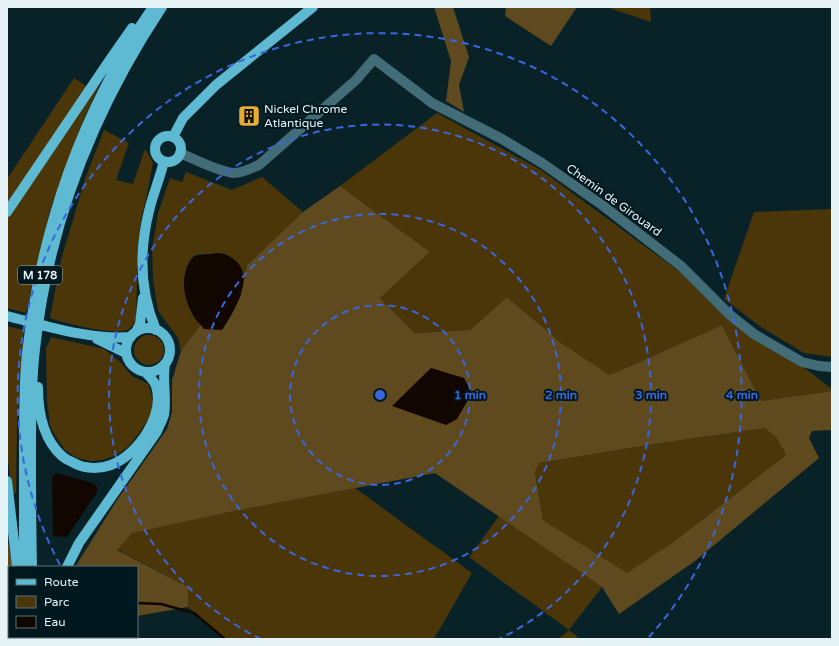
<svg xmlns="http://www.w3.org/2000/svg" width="839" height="646" font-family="'Varela Round',sans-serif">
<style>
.green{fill:#4b360a}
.forest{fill:#5f491e;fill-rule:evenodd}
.water{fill:#120700}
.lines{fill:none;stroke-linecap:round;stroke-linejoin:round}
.stream{stroke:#120700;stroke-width:2.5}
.minor{stroke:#426c77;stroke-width:10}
.major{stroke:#5dbad2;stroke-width:10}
.ring{fill:none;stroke:#3b67dd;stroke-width:2;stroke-dasharray:7 5}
.labels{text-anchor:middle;stroke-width:4;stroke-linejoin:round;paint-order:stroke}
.shield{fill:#01181e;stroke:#a1b1b6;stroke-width:1}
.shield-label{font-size:11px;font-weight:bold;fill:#e5f3f7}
.poi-label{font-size:12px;fill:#e5f3f7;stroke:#01181e;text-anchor:start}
.street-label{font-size:12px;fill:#e5f3f7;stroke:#01181e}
.centre{fill:#3b67dd;stroke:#01181e;stroke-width:2}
.ring-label{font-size:12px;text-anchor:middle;font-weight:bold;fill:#3b67dd;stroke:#01181e;stroke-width:4;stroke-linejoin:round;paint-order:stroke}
</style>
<rect width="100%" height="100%" fill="#082228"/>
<!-- green -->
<path class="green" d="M606 7H650L651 22Z
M74 78 93 90 99 86 83 121 50 210 26 313 7 308V179Z
M437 113 541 170 680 272 727 319 806 369 832 389V391L761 401 722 325 610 375 560 342 507 297 470 330 415 333 380 298 430 252 340 186Z
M104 130 129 143 116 180 133 184 145 149 153 162 147 195 141 220 138 244 136 318C135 322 133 326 129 329 117 337 64 323 50 318L61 260 85 179Z
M186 172 232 190 262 177 303 212 247 265 244 280C240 267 234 253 218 253 215 253 212 255 209 254 204 254 198 254 194 256 190 259 187 265 186 269 181 288 187 310 201 324L181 352 178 338 158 311 153 279 152 249 158 213 170 178 182 182Z
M832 209V357L804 353 761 327 724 299 754 212Z
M7 326 24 330 17 423 16 493 12 494 7 450Z
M134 350a15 15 0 1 1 30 0a15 15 0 1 1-30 0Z
M51 337 104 349 120 362 132 376 148 384 151 392 153 402 151 415 140 432 130 445 117 455 103 460 91 461 77 458 65 450 56 437 50 426 47 401 46 348Z
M766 428 776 437 786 455 672 543 627 574 543 520 535 473 539 463 661 443Z
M355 488 472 573 434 639H225L188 607V587L116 549 132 532 234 511Z
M499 516 602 587 569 630 580 639H558L569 630 469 557Z"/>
<!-- forest -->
<path class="forest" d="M434 7H453L469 57 459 85 464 112 446 101 451 61Z
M506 7H577L551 46 505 16Z
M340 186 430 252 380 298 415 333 470 330 507 297 560 342 610 375 722 325 761 401 832 391V430L812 431 809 438 819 458 695 561 619 614 602 587 435 473 234 511 132 533 117 550 188 587V607L137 616V567H75L117 500 167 429 172 412V380L181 351 201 324 240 298 247 265 303 212ZM765 428 776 437 786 455 672 543 627 573 543 520 535 473 539 463 661 443Z
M7 534 12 567H9V632L7 633Z"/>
<!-- water -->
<path class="water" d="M218 253C263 262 238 306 222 330L204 329C202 326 199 323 196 320 183 300 178 276 194 256Z
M431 368 464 378 472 393 457 419 446 425 392 406Z
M56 473 93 483 97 487V492L67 537 53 536 52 477Z"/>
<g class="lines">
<!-- stream -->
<path class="stream" d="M137 603 161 604 194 613 225 639"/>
<!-- minor -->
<path class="minor" d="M180 153C194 159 219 172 234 173 243 173 251 168 259 165L356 80 374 59 432 103 502 139 542 163 602 205 681 266 730 315 754 334 802 362 819 366 832 367"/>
<!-- major -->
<path class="major" d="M155 149a13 13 0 1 1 26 0a13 13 0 1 1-26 0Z
M173 137 183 118 216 85 313 7
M7 212 109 61 132 28
M7 316C47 326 89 340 131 337
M126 350a22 22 0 1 1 44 0a22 22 0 1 1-44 0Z
M156 330C140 292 139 251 149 211 153 194 160 178 164 161
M136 332 140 324 143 298
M97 339 126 353
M38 387C38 411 43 439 62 456 66 460 71 461 76 464 86 469 100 469 111 465 138 455 165 415 156 386 154 380 149 376 145 372
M7 481 17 567
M24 567C24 525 24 482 24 440 24 411 24 382 27 353 41 229 82 109 153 7
M32 567C31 528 31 488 31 449 31 416 31 383 35 349 48 226 94 110 162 7
M67 567 79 543 156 433C159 427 162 421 164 415 167 398 162 381 165 364
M23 637 24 639
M32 637V639
M44 639V637"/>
</g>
<!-- distance rings -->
<g class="ring">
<circle cx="380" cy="395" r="90"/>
<circle cx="380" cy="395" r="181"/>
<path d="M261 639A271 271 0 1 1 499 639"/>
<path d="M60 565A362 362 0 1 1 649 637"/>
</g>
<!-- icons -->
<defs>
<g id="building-square" transform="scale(1.15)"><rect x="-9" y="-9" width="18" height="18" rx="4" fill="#e6ad36" stroke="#01181e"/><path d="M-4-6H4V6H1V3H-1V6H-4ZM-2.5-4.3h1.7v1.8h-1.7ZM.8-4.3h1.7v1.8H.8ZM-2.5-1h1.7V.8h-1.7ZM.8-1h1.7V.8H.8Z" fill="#111"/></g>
</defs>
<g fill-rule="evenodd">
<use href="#building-square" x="249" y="116"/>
</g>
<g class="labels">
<!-- shield labels -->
<rect class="shield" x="18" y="266" width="44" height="18" rx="3"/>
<g class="shield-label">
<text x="40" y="279">M 178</text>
</g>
<!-- poi labels -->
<g class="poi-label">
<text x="264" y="113">Nickel Chrome<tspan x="264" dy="14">Atlantique</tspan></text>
</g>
<!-- street labels -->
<g class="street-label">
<text transform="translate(614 200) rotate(36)" y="4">Chemin de Girouard</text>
</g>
</g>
<circle cx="380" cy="395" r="6" class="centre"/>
<g class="ring-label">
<text x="470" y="399">1 min</text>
<text x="561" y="399">2 min</text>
<text x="651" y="399">3 min</text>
<text x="742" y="399">4 min</text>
</g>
<!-- border -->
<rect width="839" height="646" fill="none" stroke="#e5f3f7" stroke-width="16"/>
<!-- legend -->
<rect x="8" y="566" width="130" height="72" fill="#01181e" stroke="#5c7075"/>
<rect x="16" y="579" width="20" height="6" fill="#5dbad2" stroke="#5c7075"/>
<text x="44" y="586" font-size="12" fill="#e5f3f7">Route</text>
<rect x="16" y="596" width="20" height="12" fill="#4b360a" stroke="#5c7075"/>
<text x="44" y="606" font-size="12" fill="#e5f3f7">Parc</text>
<rect x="16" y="616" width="20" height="12" fill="#120700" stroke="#5c7075"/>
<text x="44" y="626" font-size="12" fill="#e5f3f7">Eau</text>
</svg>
